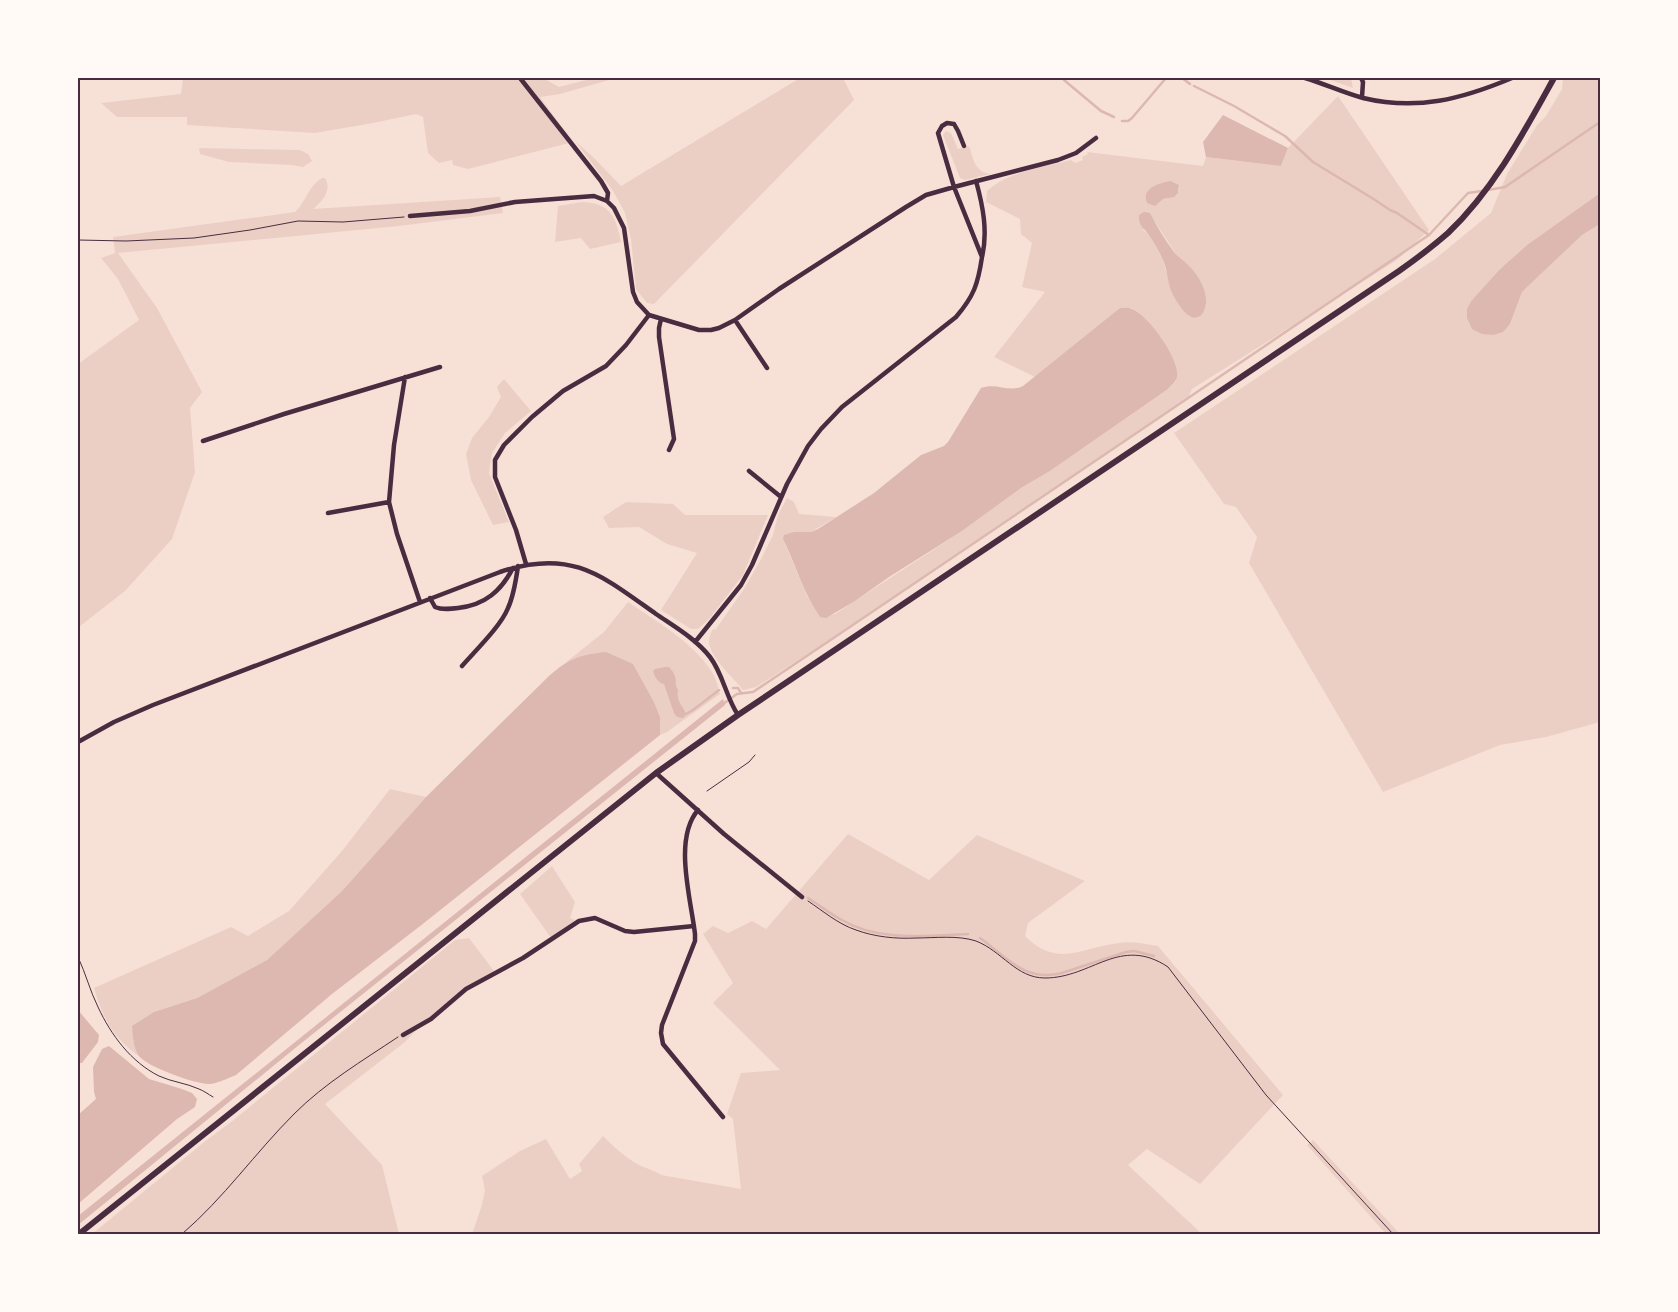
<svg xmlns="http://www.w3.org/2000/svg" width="1678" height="1312" font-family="'Asap Condensed',sans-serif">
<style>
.green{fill:#ebcfc5;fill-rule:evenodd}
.water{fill:#dcb8b0}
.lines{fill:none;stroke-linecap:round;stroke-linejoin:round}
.stream{stroke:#dcb8b0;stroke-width:2.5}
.path{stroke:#4a2c40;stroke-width:1}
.minor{stroke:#4a2c40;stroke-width:4.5}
.secondary{stroke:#4a2c40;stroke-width:6}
.neatline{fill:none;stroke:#4a2c40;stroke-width:2}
</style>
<rect width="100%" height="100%" fill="#f7e1d7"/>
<!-- green -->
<path class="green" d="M183 78H516L529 89 532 90 523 78H543L559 87 594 78H616L560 94 540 97 573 142 468 169 453 165 452 160 439 163 428 153 423 117 416 114 373 123 315 133 187 125V117H117L101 103 181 94Z
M800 78H843L854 100 654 304 647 303 636 289 631 239 625 213 613 191 575 141 594 158 621 186Z
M1325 78H1351L1353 88Z
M1563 78H1600V193L1527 245 1500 269 1472 300 1510 324 1522 292 1582 235 1600 224V722L1546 737 1500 745 1383 792 1249 563 1257 537 1236 507 1224 504 1174 433 1435 259 1491 213 1507 174 1537 125 1546 116 1562 89Z
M1338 96 1429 230 1397 260 1192 389 1189 396 823 644 756 687 743 690C734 678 709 657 709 641 709 637 711 633 712 630L716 629 744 589 761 559 773 535 778 515 787 498 794 502 799 514 836 517 811 532 783 539 807 596 820 617 835 614 962 531 1021 488 1050 471 1168 389 1176 381 1175 364 1165 345 1137 312 1131 308H1126L1035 377 994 357 1045 292 1022 287 1032 243 1021 234 1020 219 986 202 987 191C1007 172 1044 167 1071 160L1075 163 1083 160 1082 157 1088 154 1087 152 1203 166 1206 157 1281 166 1288 148ZM1171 181 1179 185C1181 196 1172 197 1163 199L1152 187ZM1151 216 1176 254 1200 281 1202 286 1203 313 1196 318 1179 305 1171 289 1163 260 1151 236 1143 230Z
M946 131 951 133 958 149 969 146C974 160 974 171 990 174L965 180 960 178 943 135Z
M199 148 300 150 308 154 312 161 303 167 292 165 229 162 200 154Z
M322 178H325C333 191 321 202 313 209L500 197 503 213 399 226 118 253 157 308 202 392 190 408 195 472 172 539 125 591 80 626 78 627V364L139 320 118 279 101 258 115 253 113 237 295 212C306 202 309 185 322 178Z
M582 202C610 203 616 216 621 242L590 249 581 238 555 242 558 206Z
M504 379 531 411 505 433 492 453 489 473 509 522 493 525 471 480 466 454 472 438 489 417 501 397 497 387Z
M626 502 673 504 685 515H768L743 575 709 619 698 629H691L661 610 697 553 667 544 639 527 609 528 603 517Z
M628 602C656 621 694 643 712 672 716 678 718 687 720 694L667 732 660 735V717L654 702 633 664 586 655 565 663 604 632Z
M390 789 426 797 342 891 267 960 197 998 154 1012 133 1040 140 1057C113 1038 103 1019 94 988L231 927 248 936 289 911 342 851Z
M848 834 929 880 977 835 1085 881 1028 923 1025 936C1058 969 1082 947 1119 943 1132 941 1145 944 1158 946L1283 1095 1200 1184 1147 1149 1128 1165 1202 1234H472L482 1205 485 1190 482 1176 520 1151 546 1139 570 1179 582 1171 579 1164 603 1136C614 1147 625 1157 639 1165 647 1169 654 1170 661 1175L741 1189 733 1119 727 1114 741 1073 780 1070 713 1003 733 983 703 934 713 926 728 933 752 921 766 929Z
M552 866 575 902 570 918 575 920 551 938 520 894Z
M469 938 494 971 455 997 425 1021 405 1042 325 1104 382 1165 399 1234H92L203 1143 231 1122 455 940Z
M1313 1140 1400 1234H1386L1307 1145Z"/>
<!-- water -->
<path class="water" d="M1223 115 1288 148 1281 166 1206 157 1203 142Z
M1171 181 1179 185 1178 193 1174 197 1163 199 1155 206 1147 203C1141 188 1159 183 1171 181Z
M1600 193V224L1582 235 1522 292 1510 324 1503 332 1493 335 1482 334 1472 329 1467 318V309L1472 300 1500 269 1527 245Z
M1144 212 1150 213C1157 227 1165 240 1174 252 1177 256 1182 259 1186 263 1196 272 1207 288 1206 303 1205 308 1204 313 1200 316 1188 325 1173 296 1170 288 1167 278 1167 267 1162 258 1159 251 1155 244 1151 238 1146 229 1138 227 1139 215Z
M1120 308C1124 308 1128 307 1132 309 1148 315 1180 359 1177 377 1176 382 1171 385 1168 389L1050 471 1021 488 962 531 889 577 855 601 826 618 820 617C803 593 796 565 783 539L784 535 794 532H811L818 529 874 493 921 455 944 446 948 442 981 388C996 382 1009 393 1023 386Z
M606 652 633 664 654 702 660 717V735L424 923 332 994 236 1075C228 1078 219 1083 210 1084 198 1085 147 1067 139 1056 133 1047 133 1036 132 1026L154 1012 197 998 267 960 342 891 426 797 549 676C570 658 579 655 606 652Z
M665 667H669C680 679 673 682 678 690 676 704 684 705 686 715L683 718 677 717 674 713 664 684C658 683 655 677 653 671L655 669Z
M723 699 725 705 299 1045 78 1225V1216Z
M78 1010 99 1035 98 1042 82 1063H78Z
M109 1046 149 1079 182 1089 192 1093 197 1099 195 1107 177 1119 78 1204V1115L96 1099 94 1092 93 1067 102 1049Z"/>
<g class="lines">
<!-- stream -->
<path class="stream" d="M1063 78 1064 80 1101 111 1114 117
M1182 78 1190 84
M1194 86 1234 106 1285 136 1313 162 1372 198 1390 210 1397 213 1429 235
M1122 121H1128L1132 118 1166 78
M1488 190 1505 187 1600 122
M733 688H738L741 693
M723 704 737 694 753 692 835 637 1429 235 1468 193 1482 191
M686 714 693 710 719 690
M808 898C819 905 829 913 840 919 878 942 925 936 968 934
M980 938C1008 958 1024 982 1062 973L1126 952 1134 951 1154 956"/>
<!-- path -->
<path class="path" d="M78 240 126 241 194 238 250 230 298 221 343 222 404 217
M707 791 749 762 755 755
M808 901C823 911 838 924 856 930 875 937 896 939 916 938 935 938 958 935 976 941 1002 951 1016 978 1045 978 1092 978 1120 935 1168 967L1266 1095 1393 1234
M78 957C86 974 90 991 98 1007 111 1035 131 1062 159 1076 172 1082 186 1083 199 1089 204 1091 208 1094 213 1097
M182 1234C224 1198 255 1153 294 1114 325 1083 362 1061 398 1037"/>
<!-- minor -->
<path class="minor" d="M520 78 601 181 608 193 607 201
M1305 78C1325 84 1344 93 1363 98 1417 111 1462 99 1512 78
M1361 78 1363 82 1362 97
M964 146 958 131 954 124 947 123 942 126 938 133 954 187 982 257C988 232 983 206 976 181
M410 216 470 211 515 202 594 196 607 201 614 208 624 228 633 292 637 302 649 315
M649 315 699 330H711L719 328 735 320 779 289 906 207 926 195 954 187 1058 160 1076 153 1096 138
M661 319 659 328V337L674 439 669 450
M735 320 767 368
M405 377 394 445 389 502 397 534 420 602
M203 441 284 414 440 367
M749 471 781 497
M328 513 389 502
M526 564 516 530 495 477V460L504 445 532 417 563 391 606 366 626 345 649 315
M430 598 435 607C442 610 450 609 458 608 485 605 501 591 513 568
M695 642 741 585 752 565 787 484 808 446 821 429 842 407 956 317C974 296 978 284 982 257
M462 666C475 651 501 626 508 608 514 595 516 580 518 566
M78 742 114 722 153 705 500 572C571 548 601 575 656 614 675 627 696 639 710 657 723 674 726 697 738 715
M656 773 724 834 802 897
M698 810C673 839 691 899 695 934V941L662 1025 661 1033 663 1044 723 1117
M403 1035 431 1019 466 989 523 958 579 921 595 918 625 931 634 932 694 926"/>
<!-- secondary -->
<path class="secondary" d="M79 1234 656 773 738 715 1399 271C1416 259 1432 247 1448 233 1494 189 1524 132 1554 78"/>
</g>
<!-- border -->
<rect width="1678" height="1312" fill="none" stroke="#fffaf5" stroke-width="158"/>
<rect x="79" y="79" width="1520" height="1154" class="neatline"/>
</svg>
